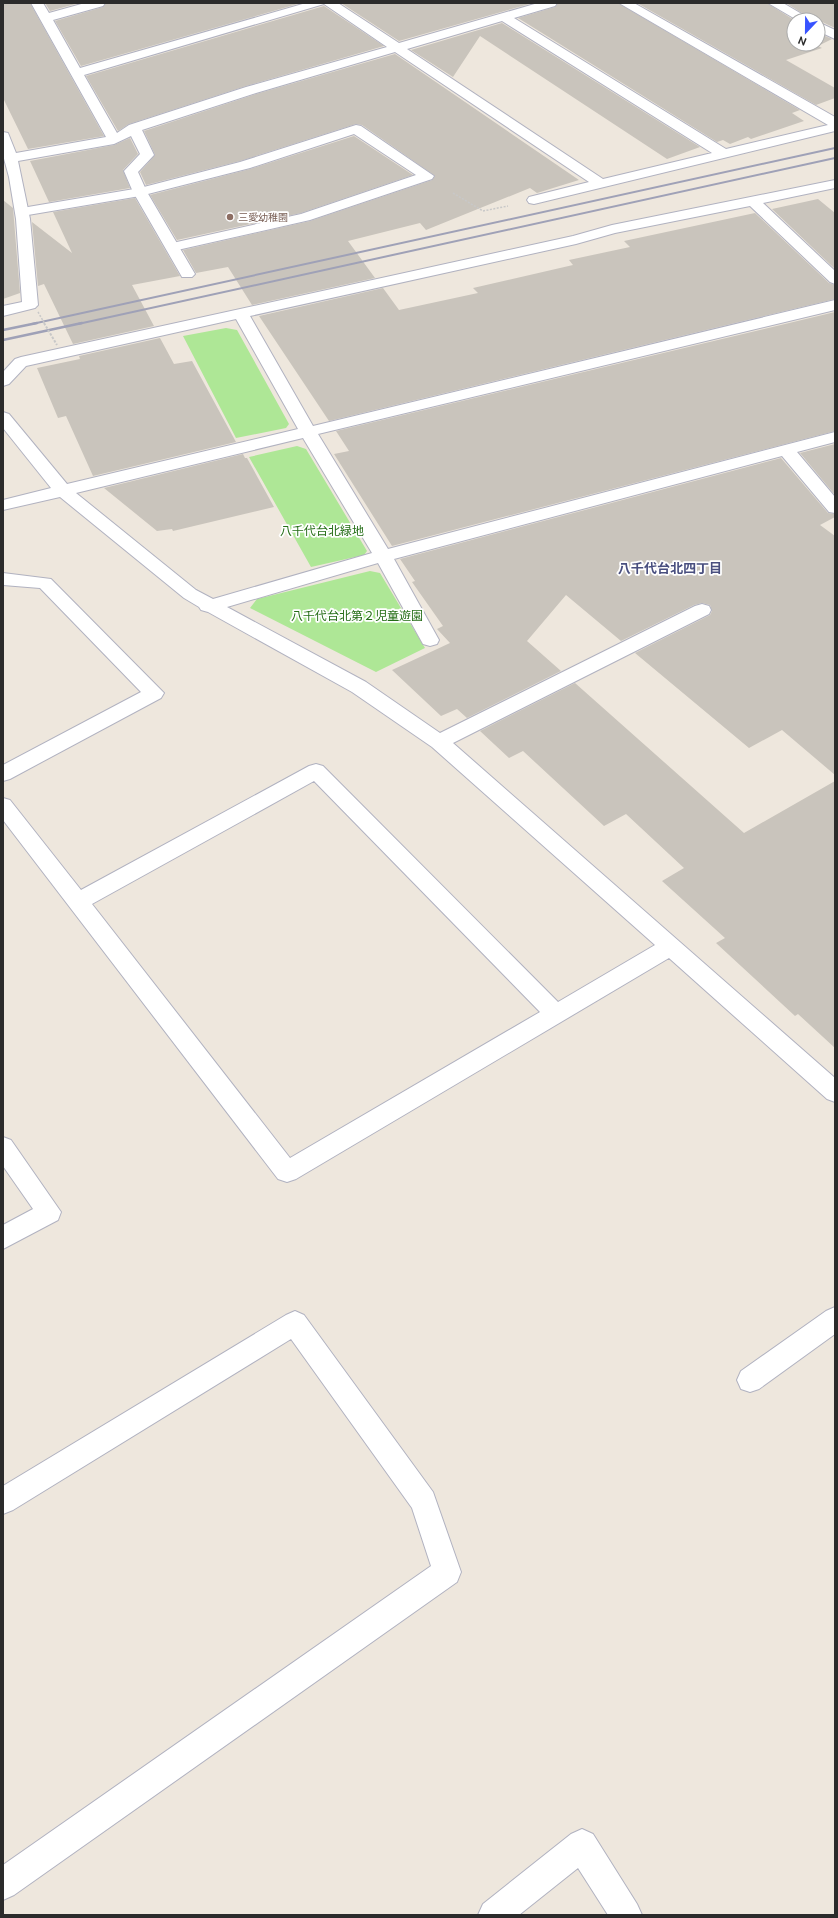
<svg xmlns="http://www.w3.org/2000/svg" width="838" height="1918" font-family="Ubuntu,'Noto Sans JP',sans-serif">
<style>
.green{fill:#aee796}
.building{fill:#c9c4bc}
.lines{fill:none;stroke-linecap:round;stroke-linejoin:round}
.service-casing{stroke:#b1b2c0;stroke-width:2}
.minor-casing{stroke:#b1b2c0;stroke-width:2}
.path{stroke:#c8c8c8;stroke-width:1.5;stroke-dasharray:2 1.5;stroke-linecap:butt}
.service{fill:#fff;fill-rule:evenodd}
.minor{fill:#fff;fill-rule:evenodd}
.rail-far1{stroke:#9fa1b7;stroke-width:2}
.rail{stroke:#9fa1b7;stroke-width:2.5}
.path-bridge-far1{stroke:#c8c8c8;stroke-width:1.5;stroke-dasharray:2 1.5;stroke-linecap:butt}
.path-bridge{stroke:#c8c8c8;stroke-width:2;stroke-dasharray:2.5 1.5;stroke-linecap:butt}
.education-dot{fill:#8d6e63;stroke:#fff;stroke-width:1.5}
.labels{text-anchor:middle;stroke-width:3.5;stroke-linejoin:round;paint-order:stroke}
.far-education-label{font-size:10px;fill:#785e54;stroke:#fff;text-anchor:start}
.park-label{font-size:12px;fill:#246d16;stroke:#fff}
.neighbourhood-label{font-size:13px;font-weight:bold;fill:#494f7f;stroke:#fff}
</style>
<rect width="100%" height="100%" fill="#eee7dd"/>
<!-- green -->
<path class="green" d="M226 328 237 330 289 424 286 428 236 438 183 336Z
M297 446 306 449 367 551 364 555 311 567 249 457Z
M370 571 380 573 425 648 376 672 250 608 257 599Z"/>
<!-- building -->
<path class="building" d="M3 3H30L104 136 28 149 3 98Z
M45 3H79L50 11Z
M106 3H301L81 66 55 21 103 7Z
M341 3H533L399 41Z
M558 3H618L800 110 792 113 804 121 751 139 748 137 730 144 723 140 717 142 518 18 555 7Z
M637 3H767L794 20V44H818V33L832 39 818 46 822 48 786 60 835 88V98L816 105Z
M786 3H835V28L818 20H813Z
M324 6 384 46 246 86 129 124 118 131 86 76Z
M502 23 700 147 667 159 480 36 453 77 411 50Z
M395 54 579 180 537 193 530 188 426 230 420 223 348 241 375 278 252 305 228 267 196 273 183 250 310 221 432 180 435 176 362 125 356 124 240 161 146 185 140 172 155 155 144 131 256 94Z
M354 136 413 175 301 213 177 240 150 195 250 169Z
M130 138 138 154 123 170 130 188 49 202 30 161 114 145Z
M135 198 180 276 132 285 154 326 73 344 44 284 38 286 32 222 72 253 53 212Z
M818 199 835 213V269L772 209Z
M3 200 13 208 20 293 3 299Z
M755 213 829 283 835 285V299L329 421 259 316 383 288 399 310 478 293 473 288 573 265 569 260 630 247 624 241Z
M835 312V431L392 546 334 454 349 451 336 431Z
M160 338 174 364 192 361 236 442 93 476 66 416 58 418 37 368 80 359 79 356Z
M835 444V495L800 453Z
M243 454 245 458H247L274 507 173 531 172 529 157 531 104 488Z
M781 458 828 513 835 514V517L820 525 835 536V775L782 730 749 748 635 653 710 615 712 611 710 605 702 603 694 605 621 641 566 595 527 641 561 671 467 718 457 709 441 716 392 670 450 643 437 629 443 626 412 582 415 581 400 559Z
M575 683 744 833 835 781V1048L798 1014 795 1016 716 943 725 938 662 881 684 868 626 814 604 826 523 751 509 758 480 731Z"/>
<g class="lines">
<!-- service casing -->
<g class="service-casing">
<path id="service" d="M356 125 361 126 434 176 432 179 310 220 173 251 168 250 166 247 168 244 301 214 416 175 354 134 250 168 140 196 22 216 17 215 15 212 17 209 22 208 140 188 240 162Z
M835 1307V1334L759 1389 750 1392 741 1389 737 1380 741 1371 826 1311Z"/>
</g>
<!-- minor casing -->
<g class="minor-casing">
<path id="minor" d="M31 3H43L49 13 85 3H105L103 6 53 20 80 68 306 3H338L399 43 538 3H557L555 6 514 18 726 149 828 125 619 3H634L835 117V131L534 204 529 203 527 200 529 197 589 182 395 52 256 93 142 130 154 155 138 172 147 192 195 274 192 277H182L133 192 124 171 140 154 131 136 114 144 18 161 30 219 38 305 35 308 3 316V306L22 302 16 219 9 177 3 155V132L8 133 16 153 106 137ZM324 4 387 47 246 87 129 125 117 133 84 75ZM502 21 712 153 603 179 407 49Z
M768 3H783L812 20H797Z
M818 22 835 30V39L818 31Z
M835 180V188L763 203 835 271V284L830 282 750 206 615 233 576 244 250 316 313 426 835 300V310L318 434 388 549 835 432V442L797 452 835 497V513L829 512 782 456 394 559 439 640 437 644 430 646 423 644 378 563 227 607 366 682 440 733 695 606 702 604 709 606 711 610 709 614 453 743 835 1078V1102L827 1099 669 958 296 1179 287 1182 278 1179 3 820V798L10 800 81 890 309 766 316 764 323 766 558 1002 655 945 432 747 352 692 208 612 201 610 199 607 184 598 60 497 3 510V500L51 488 3 428V412L9 414 67 484 298 429 236 319 26 366 9 384 3 386V372L15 359 21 357 573 236 612 225ZM303 438 372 553 213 599 196 590 76 493ZM314 781 540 1012 290 1158 92 904Z
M3 573 51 579 164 693 161 698 10 779 3 781V765L141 692 40 588 3 585Z
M3 1137 11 1140 61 1212 58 1220 3 1249V1225L33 1209 3 1166Z
M295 1311 304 1315 433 1492 461 1572 457 1582 14 1895 3 1900V1865L431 1566 412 1508 291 1339 13 1510 3 1514V1486L286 1315Z
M582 1829 593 1834 637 1904 642 1915H608L578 1868 519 1915H478L483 1904 571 1834Z"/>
</g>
<!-- path -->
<path class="path" d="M453 193 483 211 508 206"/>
<!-- service -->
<use href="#service" class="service"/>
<!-- minor -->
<use href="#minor" class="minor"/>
<!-- rail-far1 -->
<path class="rail-far1" d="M32 324 835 148
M78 324 835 158"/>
<!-- rail -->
<path class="rail" d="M3 330 37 323
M3 340 82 323"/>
<!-- path-bridge-far1 -->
<path class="path-bridge-far1" d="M38 312 45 324"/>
<!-- path-bridge -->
<path class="path-bridge" d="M44 323 57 345"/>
</g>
<!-- markers -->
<circle class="education-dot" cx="230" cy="217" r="4"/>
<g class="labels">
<!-- far-education labels -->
<g class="far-education-label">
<text x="238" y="221">三愛幼稚園</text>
</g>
<!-- park labels -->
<g class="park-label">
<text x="322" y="535">八千代台北緑地</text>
<text x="357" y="620">八千代台北第２児童遊園</text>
</g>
<!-- neighbourhood labels -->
<g class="neighbourhood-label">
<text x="670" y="573">八千代台北四丁目</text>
</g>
</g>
<!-- border -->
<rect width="838" height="1918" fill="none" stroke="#2b2b2b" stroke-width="8"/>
<!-- north arrow -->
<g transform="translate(806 32) rotate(202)"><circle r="19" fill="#ffffff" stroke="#aaaaaa"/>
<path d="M0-3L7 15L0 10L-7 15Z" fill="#3853ff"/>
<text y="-6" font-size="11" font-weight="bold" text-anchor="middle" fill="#2b2b2b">N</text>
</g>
</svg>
